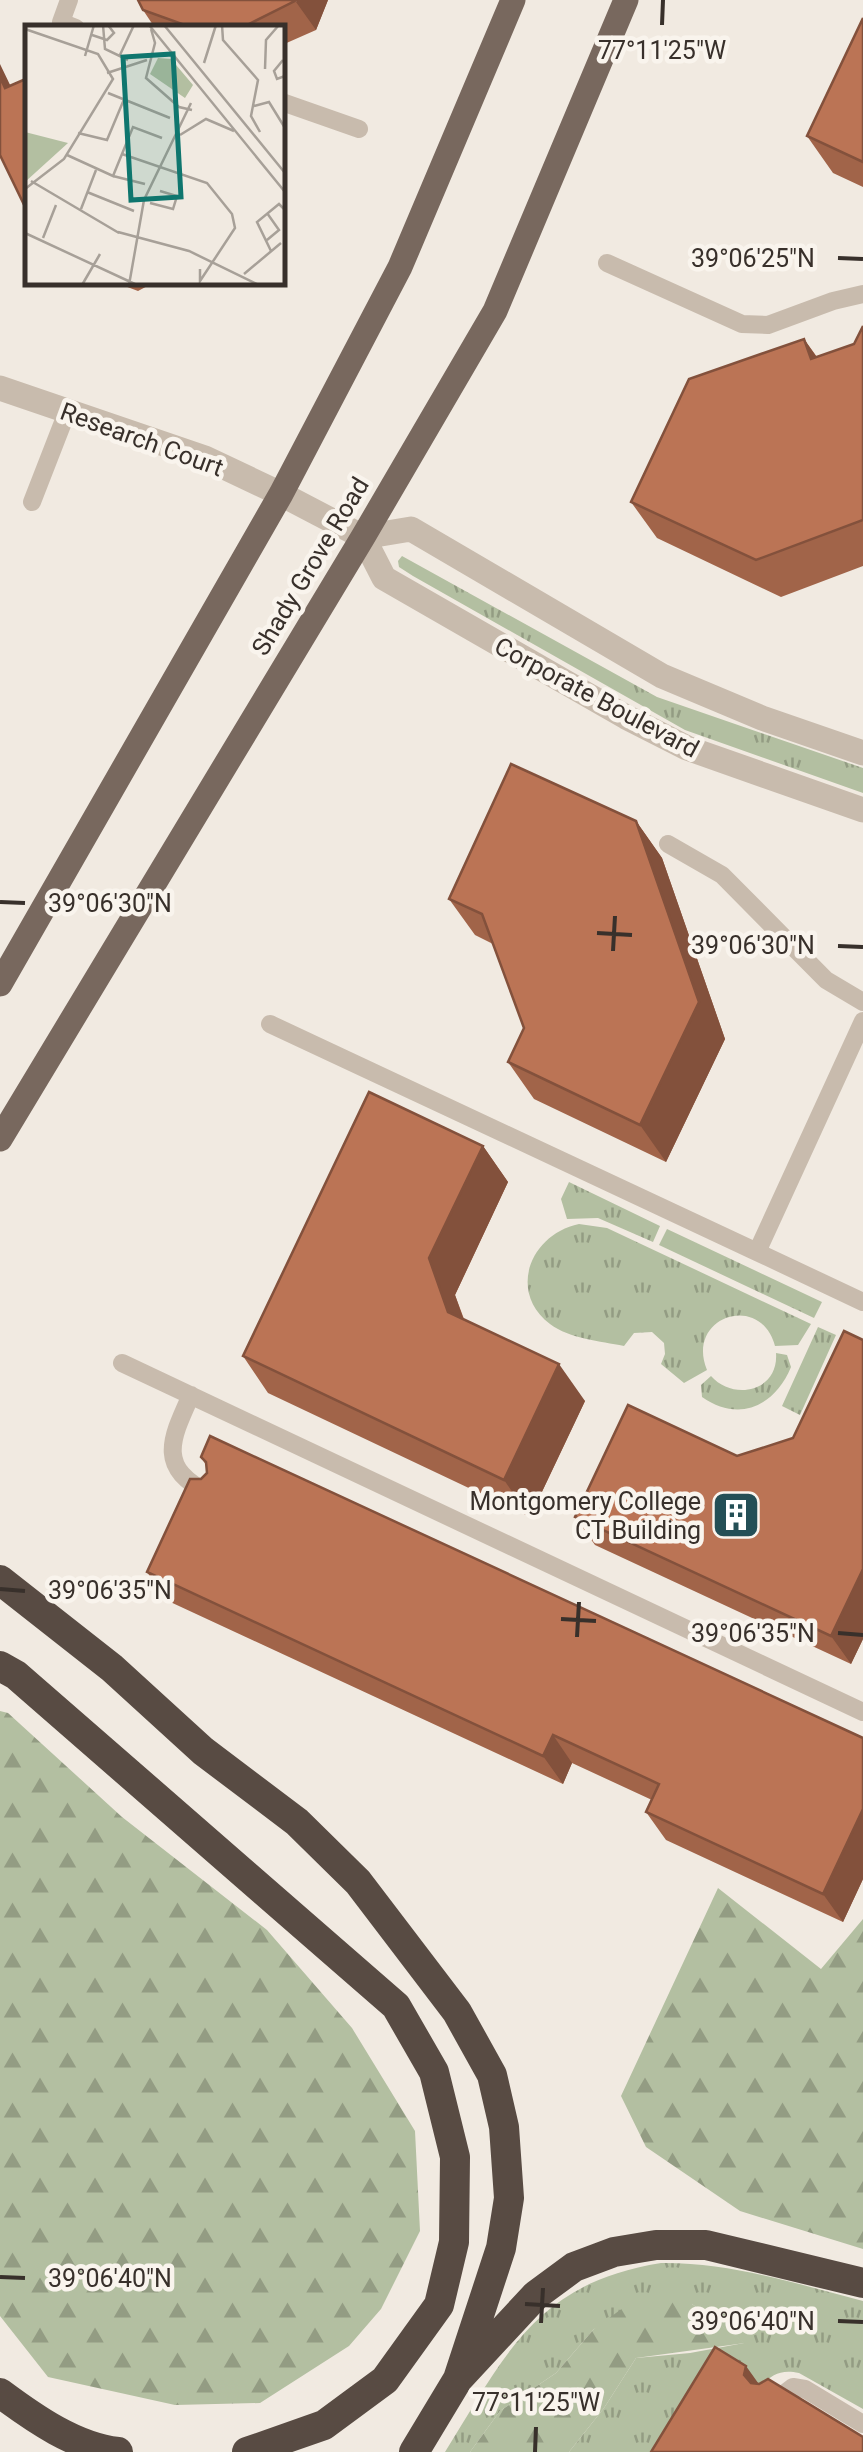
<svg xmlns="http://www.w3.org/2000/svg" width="863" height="2452" font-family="Roboto,sans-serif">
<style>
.grass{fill:url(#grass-tufts)}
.forest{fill:url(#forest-firs)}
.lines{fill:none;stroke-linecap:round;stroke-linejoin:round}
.service{stroke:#c8bbad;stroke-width:18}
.minor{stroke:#c8bbad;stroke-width:25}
.primary{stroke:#78685e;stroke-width:25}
.motorway{stroke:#584b43;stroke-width:30}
.wall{fill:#a16449}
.shaded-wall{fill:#83513c}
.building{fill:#bb7455;stroke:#83513c;stroke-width:2.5}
.ticks{fill:none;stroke:#38302b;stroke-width:4}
.labels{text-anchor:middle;stroke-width:9;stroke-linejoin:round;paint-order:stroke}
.street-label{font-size:25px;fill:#38302b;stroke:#f9f4ed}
.poi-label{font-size:25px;fill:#38302b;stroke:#f9f4ed;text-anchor:end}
.inset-road{fill:none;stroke:#a7a098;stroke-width:2.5}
.view{fill:#0f766e;fill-opacity:0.15;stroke:#0f766e;stroke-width:5}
.inset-edge{fill:none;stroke:#38302b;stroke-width:5}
.ticks-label{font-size:25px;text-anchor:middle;fill:#38302b;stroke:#f9f4ed;stroke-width:9;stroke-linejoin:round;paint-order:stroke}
</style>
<defs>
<pattern id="grass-tufts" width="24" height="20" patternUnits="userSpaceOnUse" patternTransform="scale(2.5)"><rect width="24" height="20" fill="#b3bfa1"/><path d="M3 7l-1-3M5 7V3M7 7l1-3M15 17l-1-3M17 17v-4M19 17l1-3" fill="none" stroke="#939c83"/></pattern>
<pattern id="forest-firs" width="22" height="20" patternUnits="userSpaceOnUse" patternTransform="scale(2.5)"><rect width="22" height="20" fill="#b3bfa1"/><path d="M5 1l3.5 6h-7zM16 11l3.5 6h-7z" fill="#939c83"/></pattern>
</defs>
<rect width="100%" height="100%" fill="#f1eae1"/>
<!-- grass -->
<path class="grass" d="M402 556 657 697 863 768V793L685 730 413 576 399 567 398 561Z
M569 1182 660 1226 653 1242 598 1218 567 1219 561 1199Z
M579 1224 607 1228 811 1324 798 1345 775 1346C760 1291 685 1317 707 1370L684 1383 661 1364 665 1354 664 1343 652 1332 634 1333 624 1346C600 1341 570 1339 550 1324 507 1291 531 1234 579 1224Z
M667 1229 822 1302 814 1318 659 1245Z
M818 1327 836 1335 800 1415 782 1406Z
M776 1353 787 1355 791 1367C775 1406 739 1423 702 1397L701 1385 711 1376C733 1401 779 1392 776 1353Z
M661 2263C730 2262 797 2284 863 2301V2409L799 2373C780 2369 770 2375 759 2389L656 2452H569L604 2408 636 2358 690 2353 744 2343 692 2304 594 2329 556 2373 500 2411 470 2452H445C506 2354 536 2283 661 2263Z"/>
<!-- forest -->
<path class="forest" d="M0 1711 8 1713 122 1817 267 1930 352 2028 415 2131 420 2231 381 2309 349 2346 260 2403 175 2405 48 2377 0 2316Z
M718 1888 821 1969 863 1919V2249L740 2211 646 2147 621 2096Z
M638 2297 692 2304 745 2343 636 2358 604 2408 569 2452H470L500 2411 556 2373 594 2329Z"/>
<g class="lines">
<!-- service -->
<path class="service" d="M69 0 61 22 76 28
M282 102 359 129
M607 263 742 324 768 325 833 301 863 294
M32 502 67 412
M668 844 722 875 826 980 863 1002
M270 1024 757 1252 863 1021
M757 1252 863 1302
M122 1363 863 1712
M191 1395C170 1441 157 1468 210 1494
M776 2400 793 2387 805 2389 863 2424"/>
<!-- minor -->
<path class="minor" d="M0 388 205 458 281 494 363 537 384 578 626 717 687 748 863 810
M363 537 411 529 662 676 762 718 863 753"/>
<!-- primary -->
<path class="primary" d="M0 984 281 494 400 267 513 0
M0 1139 363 537 495 311 626 0"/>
<!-- motorway -->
<path class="motorway" d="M0 1580 112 1668 203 1751 297 1822 358 1882 457 2012 492 2075 504 2127 509 2198 501 2248 458 2379
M0 1666 16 1675 396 2006 434 2072 455 2157 454 2242 439 2305 385 2380 324 2425 247 2452
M0 2393C35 2419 75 2447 118 2452
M414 2452 458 2379 536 2295 574 2267 614 2252 656 2245H706L863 2283"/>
</g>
<!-- wall -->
<path class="wall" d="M328 0 316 30 282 45V28H155L143 10Z
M863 18V187L833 173 807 136Z
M114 282H155L138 291Z
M863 326V566L781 597 657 538 631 502 804 339 817 357 854 344Z
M636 821 662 858 725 1039 666 1162 534 1099 508 1062 524 1028 493 944 475 935 449 899Z
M483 1146 508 1182 455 1295 464 1319 585 1401 530 1517 268 1393 243 1356Z
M863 1340V1639L851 1664 595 1545 575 1517 737 1456 793 1438Z
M201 1457 863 1738V1879L843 1922 666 1840 646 1812 652 1800 572 1763 563 1784 166 1600 147 1572 201 1479 207 1473 206 1465Z"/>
<!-- shaded-wall -->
<path class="shaded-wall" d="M297 0H328L316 30 296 2Z
M0 64 25 116 5 88 0 77Z
M804 339 829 375 811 359Z
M636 821 662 858 725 1039 666 1162 640 1125Z
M483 1146 508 1182 455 1295 474 1349 448 1312 429 1258Z
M559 1364 585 1401 530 1517 504 1480Z
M863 1569V1639L851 1664 831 1636Z
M553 1735 572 1763 563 1784 543 1756Z
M863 1809V1879L843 1922 823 1894Z
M746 2366 766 2394 764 2403 744 2375Z"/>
<!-- building -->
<path class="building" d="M138 0H297L241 28H193L143 10Z
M863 18V162L807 136Z
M0 77 5 88 28 78V213L0 155Z
M863 326V520L756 560 631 502 689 379 804 339 811 359 854 344Z
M511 764 636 821 699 1002 640 1125 508 1062 524 1028 482 914 449 899Z
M369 1092 483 1146 429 1258 448 1312 559 1364 504 1480 243 1356Z
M844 1331 863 1340V1569L831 1636 575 1517 628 1405 737 1456 793 1438Z
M210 1436 863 1738V1809L823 1894 646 1812 659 1784 553 1735 543 1756 147 1572 190 1479H201L207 1473 206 1462 201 1457Z
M715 2347 746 2366 744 2375 751 2383 759 2384 768 2379 863 2437V2452H651Z"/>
<!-- ticks -->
<path class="ticks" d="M662 25 663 0M838 258 863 259M0 902 25 903M597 933 632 935M838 946 863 947M613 951 615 916M0 1589 25 1591M561 1619 596 1621M838 1633 863 1635M577 1637 579 1602M0 2277 25 2278M525 2304 560 2306M838 2321 863 2322M541 2323 543 2288M535 2452 536 2427"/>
<!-- icons -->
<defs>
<g id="building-square" transform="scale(2.5)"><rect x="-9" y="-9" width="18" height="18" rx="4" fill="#244f56" stroke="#f9f4ed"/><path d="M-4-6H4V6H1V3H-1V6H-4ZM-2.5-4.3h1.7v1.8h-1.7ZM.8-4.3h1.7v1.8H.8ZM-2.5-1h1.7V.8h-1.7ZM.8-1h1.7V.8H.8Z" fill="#fff"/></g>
</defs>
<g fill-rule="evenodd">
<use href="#building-square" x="736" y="1515"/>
</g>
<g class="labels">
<!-- street labels -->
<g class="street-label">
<text transform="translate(142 439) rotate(20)" y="9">Research Court</text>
<text transform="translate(310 566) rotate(-59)" y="9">Shady Grove Road</text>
<text transform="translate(597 697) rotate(28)" y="9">Corporate Boulevard</text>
</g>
<!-- poi labels -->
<g class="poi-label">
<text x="701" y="1510">Montgomery College<tspan x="701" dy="29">CT Building</tspan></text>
</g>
</g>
<!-- overview -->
<g transform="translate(25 25)">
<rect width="260" height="260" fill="#f1eae1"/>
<path d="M133 33 146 34 168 60 160 73 125 49ZM0 107 43 118 0 157Z" fill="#b3bfa1"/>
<path class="inset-road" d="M78 0 80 24 103 35M124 0 260 167M139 0 260 148M152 0H183M197 0 198 15 233 55 226 91 235 107M0 4 73 29 88 54 39 134 0 164M126 4 130 18 121 53 154 82 167 85M67 10 82 15 89 8 83 0M60 31 69 0M94 32 109 0M258 35 249 46 252 54 260 51M179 38 191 0M240 44 241 15 254 0M82 48 122 35M83 68 145 93M229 81 244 77 260 103M53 108 82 115 100 72M155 110 181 94 209 106M97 129 182 158 207 189 210 203 175 256V244M42 130 88 151 108 102 137 113M88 151 120 159M6 156 94 208M62 167 109 186M125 178 148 184 152 171 135 166M56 184 71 145M93 207 164 226 234 260M0 208 112 260M18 213 31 180M242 215 254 205 242 188M246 226 232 197 254 179 260 185M219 249 256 218M57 260 75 229M104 260 119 175 166 78"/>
<path class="view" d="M148 29 156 172 106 175 98 32Z"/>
<rect width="260" height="260" class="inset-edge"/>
</g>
<g class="ticks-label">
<text x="662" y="59">77°11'25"W</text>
<text x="753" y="267">39°06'25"N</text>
<text x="110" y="912">39°06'30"N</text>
<text x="753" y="954">39°06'30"N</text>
<text x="110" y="1599">39°06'35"N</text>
<text x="753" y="1642">39°06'35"N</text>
<text x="110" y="2287">39°06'40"N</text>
<text x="753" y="2330">39°06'40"N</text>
<text x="536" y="2411">77°11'25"W</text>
</g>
</svg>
